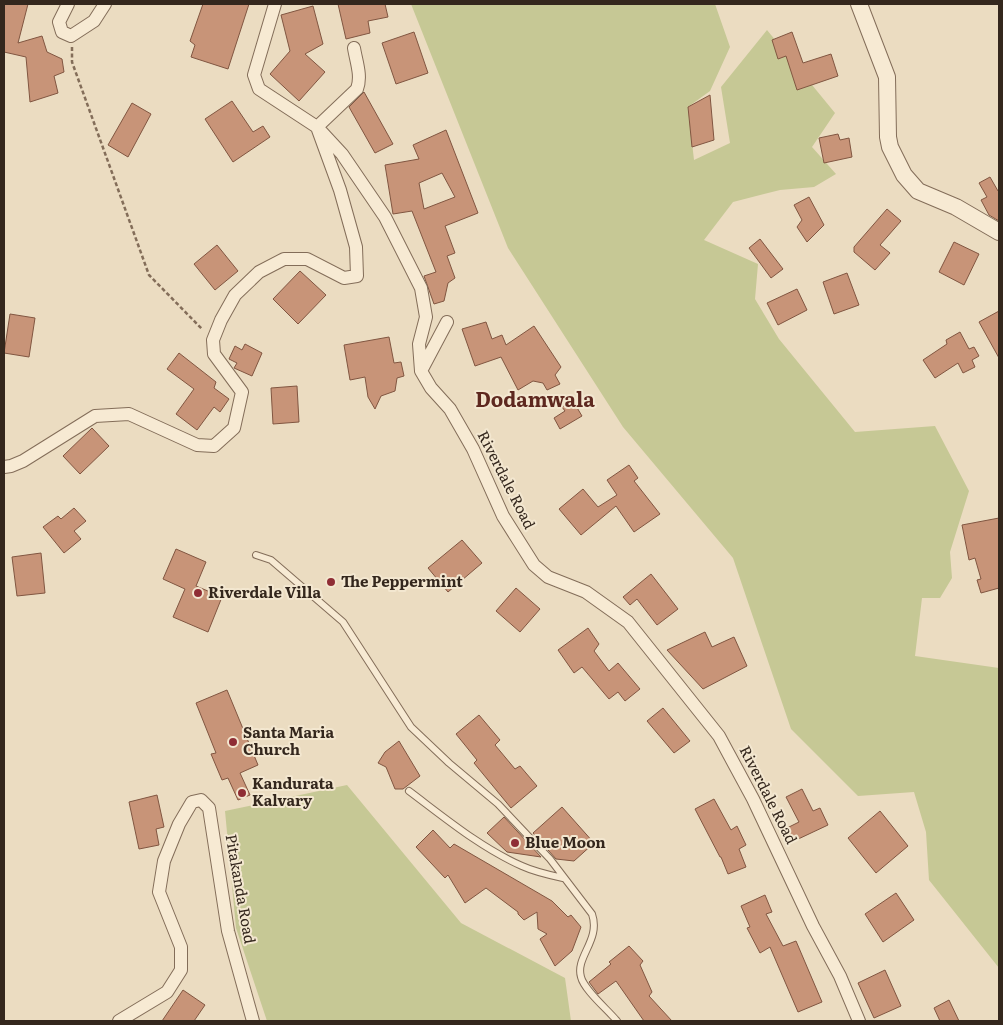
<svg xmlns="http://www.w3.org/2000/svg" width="1003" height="1025" font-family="Literata,serif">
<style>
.green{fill:#c6c895}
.building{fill:#c89478;stroke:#815641;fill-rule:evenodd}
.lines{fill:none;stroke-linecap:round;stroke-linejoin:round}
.service-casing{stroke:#836d59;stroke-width:8}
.minor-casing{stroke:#836d59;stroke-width:14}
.tertiary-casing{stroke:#836d59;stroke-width:18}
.path{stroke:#836d59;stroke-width:2.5;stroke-dasharray:4 2.5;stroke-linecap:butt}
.service{stroke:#f7ead3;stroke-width:6}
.minor{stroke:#f7ead3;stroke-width:12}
.tertiary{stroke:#f7ead3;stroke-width:16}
.poi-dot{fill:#8f2d34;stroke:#f3e7d0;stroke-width:2}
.labels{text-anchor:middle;stroke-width:4;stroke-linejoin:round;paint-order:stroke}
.street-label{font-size:15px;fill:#34271d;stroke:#f3e7d0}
.poi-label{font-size:15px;font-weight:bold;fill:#34271d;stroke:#f3e7d0;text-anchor:start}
.district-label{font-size:20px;font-weight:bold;fill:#5e281f;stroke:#f3e7d0}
</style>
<rect width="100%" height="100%" fill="#ebdcc1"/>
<!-- green -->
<path class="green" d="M411 4H715L730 47 710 91 688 107 694 160 730 143 721 87 767 30 835 113 812 147 836 174 814 187 780 190 733 202 704 240 758 264 755 299 779 339 855 432 935 426 969 491 950 552 952 578 940 598H922L915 656 999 668V968L929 880 926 832 914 792 858 796 791 729 733 558 623 427 508 248Z
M347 785 461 923 565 978 571 1021H267L236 928 225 811Z"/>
<!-- building -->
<path class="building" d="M4 4H28L18 43 42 36 47 52 62 59 64 72 54 76 58 93 30 102 26 57 4 52Z
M203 4H249L228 69 191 57 195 45 190 41Z
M338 4H385L388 17 368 21 370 33 346 39Z
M313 6 323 44 305 54 325 72 299 101 270 74 290 51 281 15Z
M414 32 428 73 396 84 382 43Z
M792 32 803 63 831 54 838 76 797 90 786 56 778 59 772 40Z
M364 92 393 144 375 153 349 107Z
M710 95 714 140 692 147 688 107Z
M232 101 253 132 263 126 270 137 233 162 205 119Z
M132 103 151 114 128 157 108 145Z
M446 130 478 213 445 226 455 253 447 256 455 278 448 283 444 301 434 304 424 276 436 272 412 211 393 214 385 165 419 159 413 145ZM442 173 455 197 424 209 419 183Z
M838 134 840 140 849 138 852 157 824 163 819 138Z
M990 177 998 191 999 190V221L989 215 981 200 987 197 979 183Z
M809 197 824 225 807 242 797 227 802 220 794 205Z
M887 209 901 221 880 245 890 253 875 270 854 252V247Z
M760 239 783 269 771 278 749 248Z
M954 242 979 254 964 285 939 272Z
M217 245 238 271 215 290 194 264Z
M300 271 326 295 298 324 273 299Z
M847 273 859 305 834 314 823 282Z
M797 289 807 310 778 325 767 303Z
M999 311V358L979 322Z
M10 314 35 318 29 357 4 353Z
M486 322 492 339 502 335 506 345 534 326 561 367 555 375 560 384 547 390 543 383 533 381 518 390 501 357 475 366 462 329Z
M960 332 969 349 974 347 979 356 972 360 975 367 963 373 958 363 935 378 923 360 947 344 946 340Z
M389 337 394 363 401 362 404 376 397 378 395 391 381 396 375 409 368 397 365 377 350 380 344 345Z
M245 344 262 353 252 376 234 368 237 363 229 359 235 346 242 350Z
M179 353 216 382 214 388 229 399 220 412 214 407 197 430 176 414 194 389 167 369Z
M297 386 299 422 273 424 271 388Z
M573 401 582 416 560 429 554 418 565 411 562 407Z
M92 428 109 446 80 474 63 456Z
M629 465 638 478 634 481 660 514 634 532 616 506 581 535 559 509 583 489 598 507 617 495 607 480Z
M74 508 86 521 74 531 81 539 64 553 43 527 58 516 61 519Z
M999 518V588L981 593 977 580 981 579 975 558 969 560 962 525Z
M462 540 482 563 448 592 428 568Z
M176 549 206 562 196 586 222 597 208 632 173 617 185 589 163 579Z
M41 553 45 593 17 596 12 557Z
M651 574 678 609 657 625 637 599 630 605 623 597Z
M516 588 540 609 520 632 496 611Z
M588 628 599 644 594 651 609 671 618 663 640 689 625 701 618 692 609 699 582 667 574 673 558 650Z
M705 632 712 647 734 637 747 666 703 689 667 650Z
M227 690 258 765 240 773 250 795 238 800 228 778 222 780 211 754 216 753 196 703Z
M663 708 690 741 674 753 647 721Z
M479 715 500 740 495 745 515 769 520 766 537 786 511 808 474 763 477 760 456 734Z
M399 741 420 776 403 789H395L386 767 378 763 385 752Z
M802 789 813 811 820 808 828 825 794 841 787 828 799 822 786 797Z
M157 795 164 827 156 829 159 845 139 849 129 802Z
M714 799 731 830 737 826 746 845 739 849 746 867 728 874 721 857H720L695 809Z
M562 807 594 843 574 861 556 859 533 833Z
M880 811 908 846 876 873 848 838Z
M504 817 541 857 507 852 487 833Z
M433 830 450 848 454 844 552 901 568 917 571 915 581 927 572 951 555 966 540 939 547 934 538 929 537 912 524 920 518 914V912L486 888 465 903 448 875 445 878 416 847Z
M896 893 914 920 883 942 865 914Z
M765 895 772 912 766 914 783 946 796 941 822 1002 798 1012 770 947 760 953 747 928 750 927 741 906Z
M629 946 643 961 640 965 652 992 649 996 672 1021H644L616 981 598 994 589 982 611 964 609 962Z
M885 970 901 1006 874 1018 858 983Z
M183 990 205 1005 194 1021H162Z
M949 1000 959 1021H940L934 1008Z"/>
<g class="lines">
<!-- service casing -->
<g class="service-casing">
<path id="service" d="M256 555 271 560 343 622 411 727 449 763 498 804 550 859 592 914C601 940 575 957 581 977 584 990 608 1010 617 1021
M409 791C445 818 481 848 522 866 535 872 549 875 563 878"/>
</g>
<!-- minor casing -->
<g class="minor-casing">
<path id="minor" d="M68 4 59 22 62 32 71 36 94 21 105 4
M275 4 254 75 259 89 317 127 342 154 385 217 421 288 426 317 419 344 421 371 431 388 450 409 473 449 503 516 534 565 548 577 586 592 628 622 719 736 753 799 813 926 840 976 859 1021
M421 371 447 322
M4 467 11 466 23 461 95 416 129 414 197 445 214 446 234 428 242 392 214 354 213 340 221 320 235 295 259 272 284 259H307L344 278 357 276 356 247 340 190 317 127 357 89C362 76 356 61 354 48
M119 1021 167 992 181 970V947L159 892 164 861 179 824 192 802 201 800 209 808 228 931 253 1021"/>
</g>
<!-- tertiary casing -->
<g class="tertiary-casing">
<path id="tertiary" d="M859 4 887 77 888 137 890 147 904 175 918 191 956 207 999 232"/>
</g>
<!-- path -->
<path class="path" d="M72 47V62L149 275 202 329"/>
<!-- service -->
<use href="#service" class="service"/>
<!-- minor -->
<use href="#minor" class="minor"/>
<!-- tertiary -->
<use href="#tertiary" class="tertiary"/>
</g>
<!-- markers -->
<g class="poi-dot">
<circle cx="331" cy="582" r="5"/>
<circle cx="198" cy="593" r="5"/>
<circle cx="233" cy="742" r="5"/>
<circle cx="242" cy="793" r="5"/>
<circle cx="515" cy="843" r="5"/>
</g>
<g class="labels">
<!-- street labels -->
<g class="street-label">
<text transform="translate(506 480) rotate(63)" y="5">Riverdale Road</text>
<text transform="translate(768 795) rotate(63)" y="5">Riverdale Road</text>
<text transform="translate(240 889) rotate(80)" y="5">Pitakanda Road</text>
</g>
<!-- poi labels -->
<g class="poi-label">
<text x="341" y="587">The Peppermint</text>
<text x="208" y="598">Riverdale Villa</text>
<text x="243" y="738">Santa Maria<tspan x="243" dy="17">Church</tspan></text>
<text x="252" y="789">Kandurata<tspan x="252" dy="17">Kalvary</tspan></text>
<text x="525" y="848">Blue Moon</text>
</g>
<!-- district labels -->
<g class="district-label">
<text x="535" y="407">Dodamwala</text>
</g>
</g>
<!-- border -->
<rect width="1003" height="1025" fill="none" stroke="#34271d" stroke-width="10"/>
</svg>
